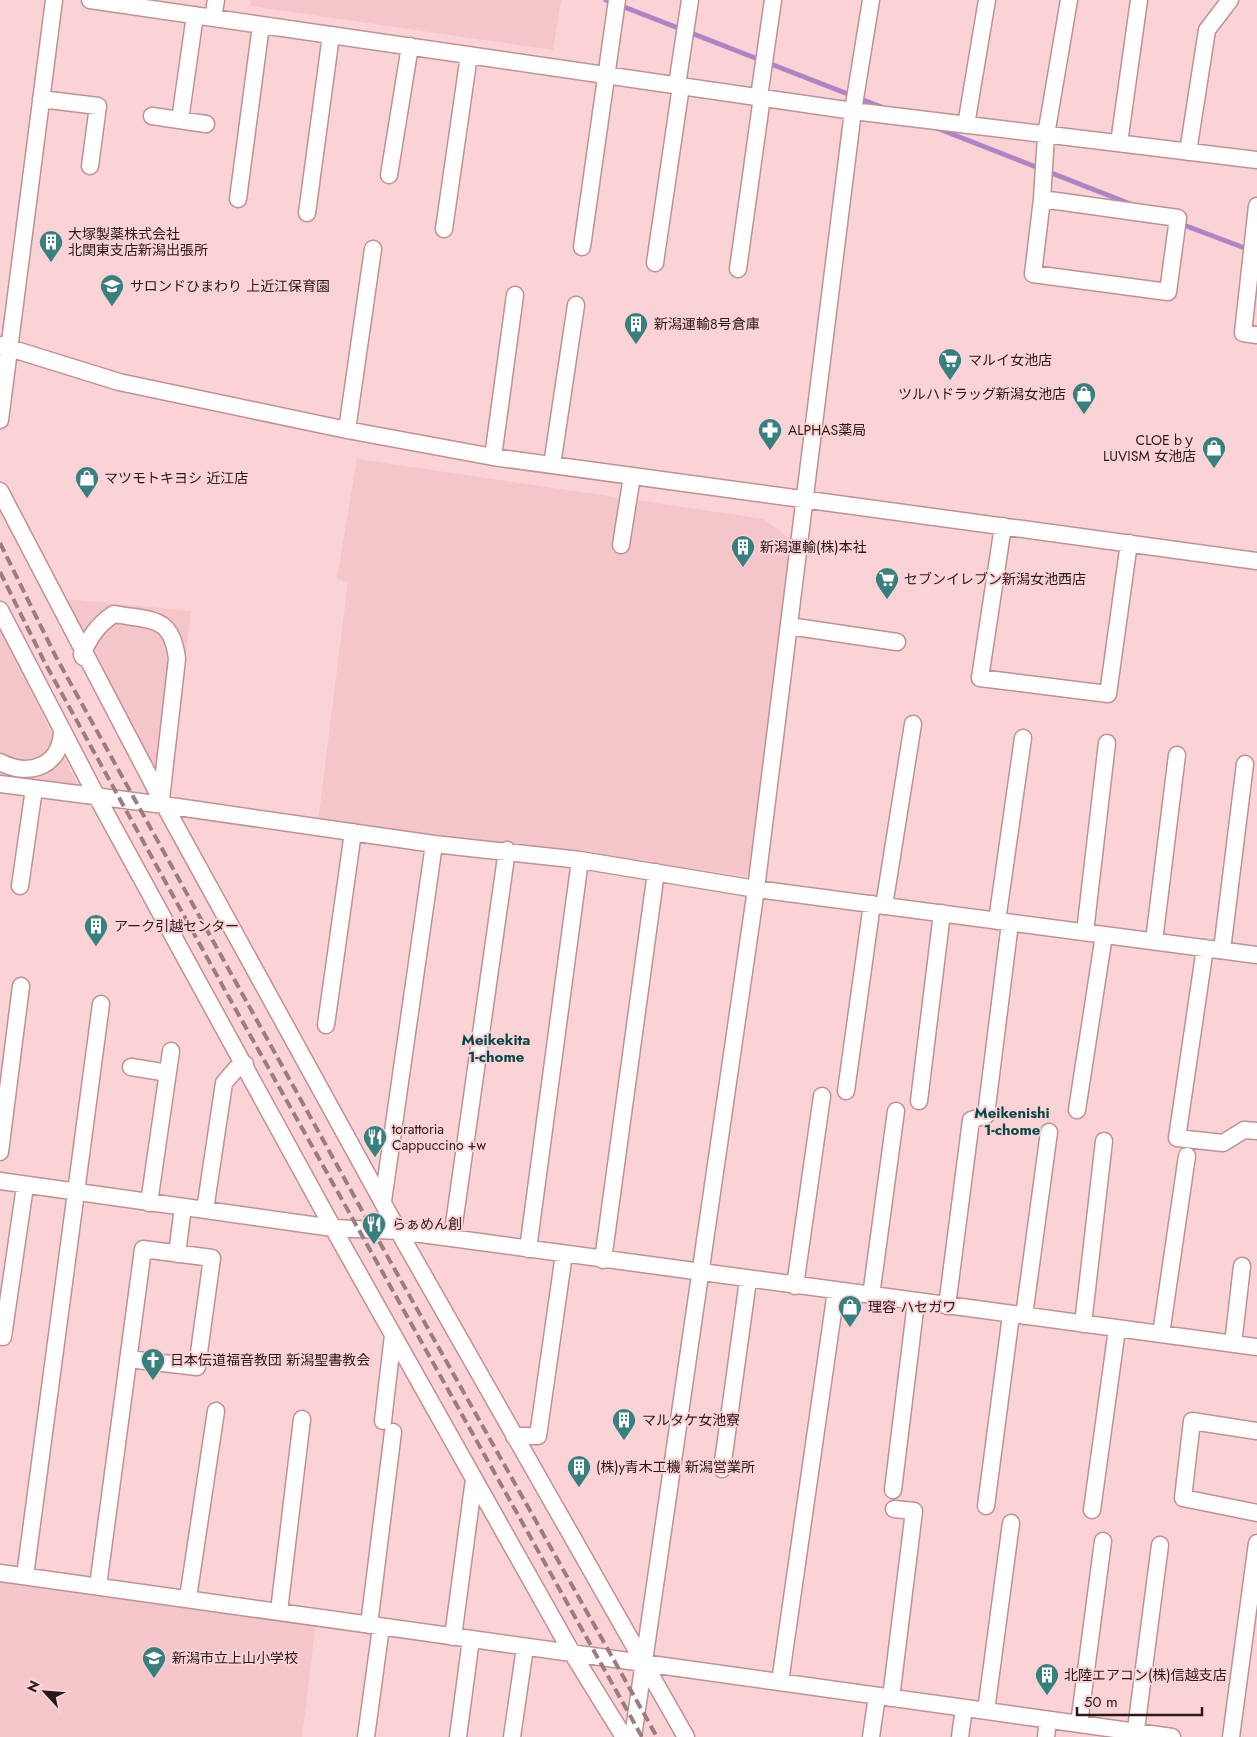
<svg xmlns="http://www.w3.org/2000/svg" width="1257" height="1737" font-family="Jost,'Noto Sans JP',sans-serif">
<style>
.built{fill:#f4c5c9}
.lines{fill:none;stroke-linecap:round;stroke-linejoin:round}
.stream{stroke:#ae84c7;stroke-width:5}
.minor-casing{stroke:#bf9095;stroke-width:19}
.minor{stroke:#fff;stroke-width:16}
.rail{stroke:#9b7d7f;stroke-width:4;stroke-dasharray:10 5;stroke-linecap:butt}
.labels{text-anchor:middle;stroke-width:4;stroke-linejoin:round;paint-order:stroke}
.poi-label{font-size:14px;fill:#2a181a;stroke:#fbd3d6;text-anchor:start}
.neighbourhood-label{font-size:15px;font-weight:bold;fill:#074947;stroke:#fbd3d6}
</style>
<rect width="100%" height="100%" fill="#fbd3d6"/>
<!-- built -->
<path class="built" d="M251 0H561L553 50 250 6Z
M357 459 764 519 794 542 749 876 318 823 348 582 337 579Z
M66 599 191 611 170 797Z
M0 632 79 787 0 776Z
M0 1582 316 1622 302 1737H0Z"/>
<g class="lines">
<!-- stream -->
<path class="stream" d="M606 0 884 108
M934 127 1133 205
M1181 224 1250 250"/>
<!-- minor casing -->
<g class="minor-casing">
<path id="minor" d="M90 0 853 111 1257 160
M213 18 216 0
M677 85 690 0
M759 97 773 0
M41 99 98 106 90 166
M152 116 206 124
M180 120 195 15
M966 125 987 0
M1119 143 1139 0
M1188 152 1207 30 1230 0
M389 175 410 46
M238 199 261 25
M1042 199 1178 218 1168 292 1033 274 1042 199 1046 135 1069 0
M1257 206 1243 333 1257 335
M307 213 331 35
M444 229 469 55
M582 247 617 0
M655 263 681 86
M738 269 762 97
M0 345 119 382 347 430 493 457 1257 561
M0 420 54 0
M347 430 373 249
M493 457 515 295
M552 465 576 305
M0 491 161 799 400 1234 686 1737
M1003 526 980 678 1108 694 1129 543
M621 545 632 476
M0 610 97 797 333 1228 572 1653 624 1737
M789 626 897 642
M83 657 82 654C90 637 97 625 114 614 151 621 172 615 177 659L161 799
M0 762C31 778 62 765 62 729
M0 784 164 805 434 844 580 860 756 889 1257 955
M20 886 34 789
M884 906 913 724
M997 921 1023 738
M1085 932 1107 743
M1154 941 1177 755
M1205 948 1177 1138 1223 1143 1244 1130 1257 1131
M1222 950 1245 764
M326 1025 353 832
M131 1067 168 1073
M846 1091 872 904
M919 1101 942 913
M1077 1110 1104 935
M0 1152 21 986
M0 1181 333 1228 399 1231 1257 1347
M383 1201 434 844
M149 1203 171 1051
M205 1210 224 1083 236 1069 245 1064
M452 1238 507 850
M528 1249 580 860
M177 1254 183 1207
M603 1260 656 872
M795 1286 822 1096
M871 1296 896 1111
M947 1306 971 1120 986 1115 1010 923
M1024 1316 1049 1132
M1083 1324 1104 1141
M1161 1334 1187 1156
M3 1337 25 1186
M1233 1344 1242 1266
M383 1421 393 1335
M1257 1431 1192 1421 1183 1498 1257 1513
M514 1436H538L564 1254
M722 1469 748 1280
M893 1490 916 1302
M986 1506 1011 1315
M1092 1510 1117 1329
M0 1573 1172 1737
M25 1576 101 1004
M98 1586 143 1249 212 1258 197 1367 128 1359
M188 1598 216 1411
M279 1611 302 1419
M369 1625 393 1432
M453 1637 474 1479
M780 1682 836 1291
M891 1698 914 1511 894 1509
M986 1711 1011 1523
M1079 1724 1103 1541
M366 1737 381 1627
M458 1737 471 1639
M512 1737 525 1647
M633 1737 756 889 853 111 871 0
M871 1737 877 1696
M960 1737 964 1708
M1046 1737 1048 1720
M1135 1737 1160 1545
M1231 1737 1257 1543"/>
</g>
<!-- minor -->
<use href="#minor" class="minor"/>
<!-- rail -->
<path class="rail" d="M0 543 56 657 385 1252 657 1737
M0 572 45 663 226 992 642 1737"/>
</g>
<!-- icons -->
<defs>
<g id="building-pin" transform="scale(1.25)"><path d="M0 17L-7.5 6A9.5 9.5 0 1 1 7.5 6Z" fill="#38807e" stroke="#fbd3d6"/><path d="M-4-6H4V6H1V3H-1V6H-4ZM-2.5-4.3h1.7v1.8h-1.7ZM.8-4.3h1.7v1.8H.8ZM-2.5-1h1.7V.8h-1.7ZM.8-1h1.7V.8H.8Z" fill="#fff"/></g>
<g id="school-pin" transform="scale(1.25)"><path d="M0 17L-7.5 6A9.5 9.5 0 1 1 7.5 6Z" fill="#38807e" stroke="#fbd3d6"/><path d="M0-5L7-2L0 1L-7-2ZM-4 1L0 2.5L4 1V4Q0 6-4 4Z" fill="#fff"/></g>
<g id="supermarket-pin" transform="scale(1.25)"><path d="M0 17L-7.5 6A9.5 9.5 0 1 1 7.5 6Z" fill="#38807e" stroke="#fbd3d6"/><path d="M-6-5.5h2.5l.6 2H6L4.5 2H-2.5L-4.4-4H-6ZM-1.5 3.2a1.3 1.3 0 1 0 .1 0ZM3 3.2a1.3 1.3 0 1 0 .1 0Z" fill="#fff"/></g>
<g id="shop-pin" transform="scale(1.25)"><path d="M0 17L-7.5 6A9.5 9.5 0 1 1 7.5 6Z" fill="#38807e" stroke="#fbd3d6"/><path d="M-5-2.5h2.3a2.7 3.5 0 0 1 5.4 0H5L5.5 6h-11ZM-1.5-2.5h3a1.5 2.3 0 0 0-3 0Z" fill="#fff"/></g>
<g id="pharmacy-pin" transform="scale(1.25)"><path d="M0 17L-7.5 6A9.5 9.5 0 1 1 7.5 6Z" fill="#38807e" stroke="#fbd3d6"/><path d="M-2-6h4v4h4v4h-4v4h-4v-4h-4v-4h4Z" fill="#fff"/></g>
<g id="restaurant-pin" transform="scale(1.25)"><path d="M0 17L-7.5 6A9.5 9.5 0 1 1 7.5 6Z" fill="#38807e" stroke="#fbd3d6"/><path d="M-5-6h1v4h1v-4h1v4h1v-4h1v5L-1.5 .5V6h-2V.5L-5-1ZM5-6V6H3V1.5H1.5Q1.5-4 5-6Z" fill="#fff"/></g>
<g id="church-pin" transform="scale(1.25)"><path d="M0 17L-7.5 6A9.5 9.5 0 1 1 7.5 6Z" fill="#38807e" stroke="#fbd3d6"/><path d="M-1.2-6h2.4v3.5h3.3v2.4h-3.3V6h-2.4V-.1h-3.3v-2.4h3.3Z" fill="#fff"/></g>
</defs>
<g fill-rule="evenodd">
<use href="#building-pin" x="51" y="242"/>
<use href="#school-pin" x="112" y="286"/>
<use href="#building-pin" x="636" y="324"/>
<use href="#supermarket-pin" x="950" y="360"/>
<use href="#shop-pin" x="1084" y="394"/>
<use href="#pharmacy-pin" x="770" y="430"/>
<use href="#shop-pin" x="1214" y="448"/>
<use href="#shop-pin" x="87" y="478"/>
<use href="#building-pin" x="743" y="547"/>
<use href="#supermarket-pin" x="887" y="579"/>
<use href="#building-pin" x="96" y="926"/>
<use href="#restaurant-pin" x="375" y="1137"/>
<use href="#restaurant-pin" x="374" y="1224"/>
<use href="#shop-pin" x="850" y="1307"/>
<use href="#church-pin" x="153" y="1360"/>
<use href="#building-pin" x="624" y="1420"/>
<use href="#building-pin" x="579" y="1467"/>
<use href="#school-pin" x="154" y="1658"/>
<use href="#building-pin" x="1047" y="1675"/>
</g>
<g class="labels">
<!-- poi labels -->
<g class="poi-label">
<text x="68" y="239">大塚製薬株式会社<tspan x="68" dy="16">北関東支店新潟出張所</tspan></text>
<text x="130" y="291">サロンドひまわり 上近江保育園</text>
<text x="654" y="329">新潟運輸8号倉庫</text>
<text x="968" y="365">マルイ女池店</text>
<text x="1066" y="399" text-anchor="end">ツルハドラッグ新潟女池店</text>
<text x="788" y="435">ALPHAS薬局</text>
<text x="1196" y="445" text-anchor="end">CLOE bｙ<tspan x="1196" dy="16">LUVISM 女池店</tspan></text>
<text x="104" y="483">マツモトキヨシ 近江店</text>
<text x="760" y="552">新潟運輸(株)本社</text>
<text x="904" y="584">セブンイレブン新潟女池西店</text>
<text x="114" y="931">アーク引越センター</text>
<text x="392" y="1134">torattoria<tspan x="392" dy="16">Cappuccino +w</tspan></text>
<text x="392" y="1229">らぁめん創</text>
<text x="868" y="1312">理容 ハセガワ</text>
<text x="170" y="1365">日本伝道福音教団 新潟聖書教会</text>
<text x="642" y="1425">マルタケ女池寮</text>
<text x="596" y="1472">(株)y青木工機 新潟営業所</text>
<text x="172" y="1663">新潟市立上山小学校</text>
<text x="1064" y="1680">北陸エアコン(株)信越支店</text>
</g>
<!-- neighbourhood labels -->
<g class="neighbourhood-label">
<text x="496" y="1045">Meikekita<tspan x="496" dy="17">1-chome</tspan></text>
<text x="1012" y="1118">Meikenishi<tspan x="1012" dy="17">1-chome</tspan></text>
</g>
</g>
<!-- north arrow -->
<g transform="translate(45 1692) rotate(296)" stroke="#fbd3d6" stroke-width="4" paint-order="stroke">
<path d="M0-4L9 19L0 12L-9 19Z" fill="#2a181a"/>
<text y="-8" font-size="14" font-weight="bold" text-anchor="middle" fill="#2a181a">N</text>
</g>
<!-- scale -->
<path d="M1077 1707v8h125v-8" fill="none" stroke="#2a181a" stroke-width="2.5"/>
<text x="1084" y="1707" font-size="15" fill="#2a181a" stroke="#fbd3d6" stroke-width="4" paint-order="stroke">50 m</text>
</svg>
